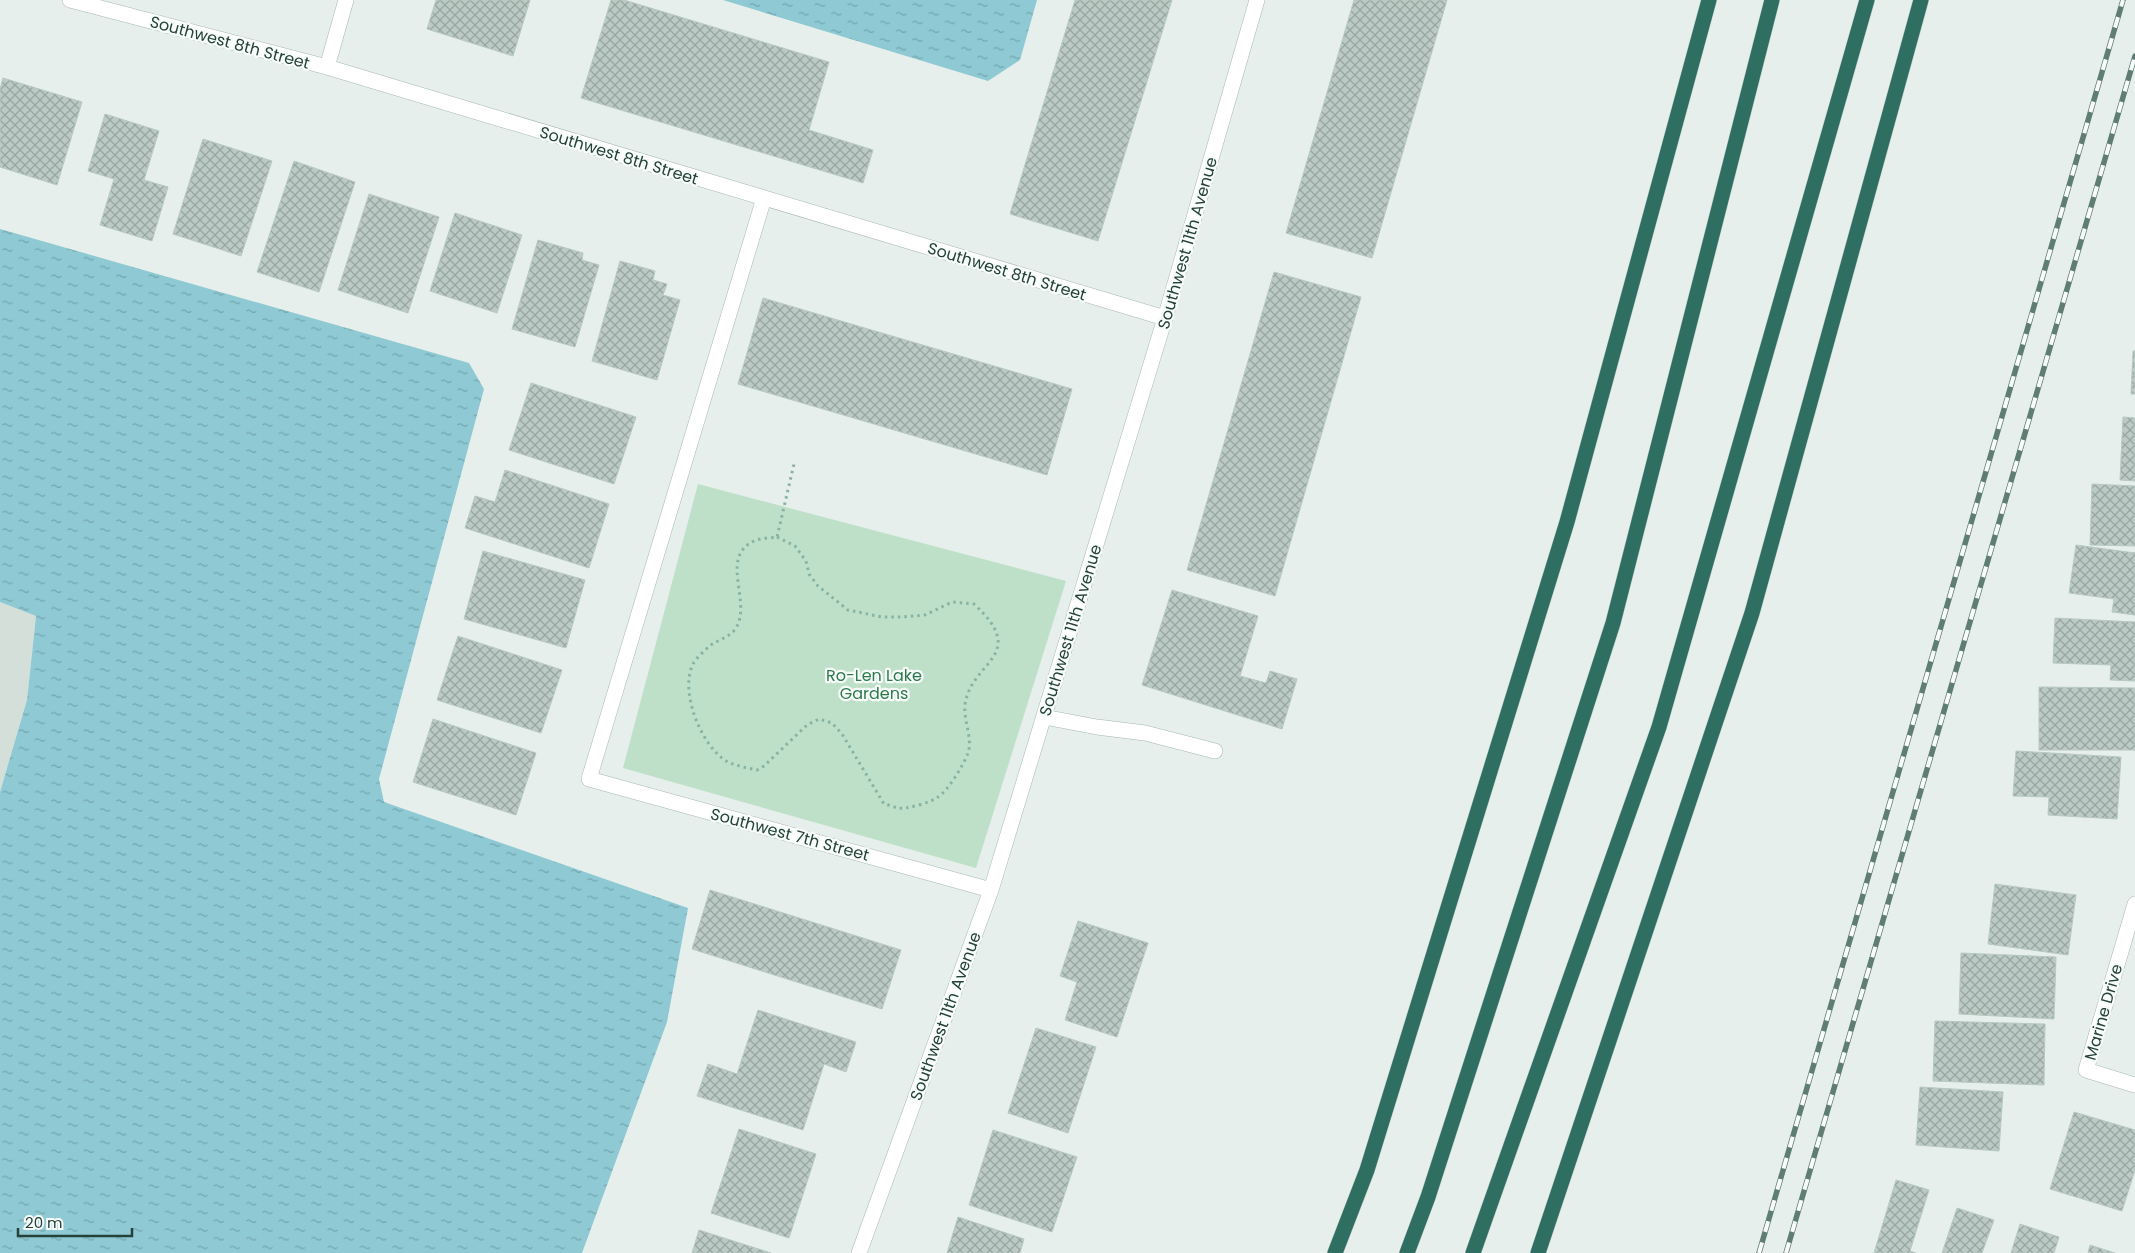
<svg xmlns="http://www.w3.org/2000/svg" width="2135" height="1253" font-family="Poppins,sans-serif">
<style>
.built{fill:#d4dfda}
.park{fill:#bfe0c8}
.water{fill:url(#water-ripples)}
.building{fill:url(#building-cross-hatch);stroke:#b8c9c2}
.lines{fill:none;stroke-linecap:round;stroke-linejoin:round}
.lane-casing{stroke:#a8b8b2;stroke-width:16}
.street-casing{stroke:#a8b8b2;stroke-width:16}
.highway-casing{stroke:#c2cac8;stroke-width:16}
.path{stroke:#86b3a5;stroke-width:3;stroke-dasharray:2.5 4;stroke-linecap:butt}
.lane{stroke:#fff;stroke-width:15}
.street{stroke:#fff;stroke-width:15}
.highway{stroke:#2f6f62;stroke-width:15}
.rail-casing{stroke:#5f7d75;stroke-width:5.5}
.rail{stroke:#f7fbf9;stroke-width:4;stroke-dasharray:11;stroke-linecap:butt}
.labels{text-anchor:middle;stroke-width:4.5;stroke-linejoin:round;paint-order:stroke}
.street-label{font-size:16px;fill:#24423a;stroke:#f7fbf9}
.park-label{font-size:16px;fill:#2d7a4b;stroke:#f7fbf9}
</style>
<defs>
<pattern id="water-ripples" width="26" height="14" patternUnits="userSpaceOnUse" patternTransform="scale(1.25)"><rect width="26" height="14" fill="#8ec9d4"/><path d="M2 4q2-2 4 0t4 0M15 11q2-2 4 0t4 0" fill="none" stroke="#74a5ad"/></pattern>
<pattern id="building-cross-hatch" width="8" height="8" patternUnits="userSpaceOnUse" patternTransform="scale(1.25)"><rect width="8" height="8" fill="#bbcac4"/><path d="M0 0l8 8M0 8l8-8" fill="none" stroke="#98a6a0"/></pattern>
</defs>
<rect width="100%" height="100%" fill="#e6efeb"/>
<!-- built -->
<path class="built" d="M0 602 36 616 27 700 0 792Z"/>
<!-- park -->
<path class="park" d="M698 484 1066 581 976 868 623 768Z"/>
<!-- water -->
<path class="water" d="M723 0H1037L1020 60 988 81Z
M0 229 469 363 484 389 379 779 384 802 688 908 667 1022 582 1253H0V792L27 700 36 616 0 602Z"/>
<!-- building -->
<path class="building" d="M436 0H530L513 56 427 29Z
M611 0H624L829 62 809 130 873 150 863 183 581 98Z
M1075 0H1172L1098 241 1010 214Z
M1354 0H1447L1372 258 1286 233Z
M3 78 82 102 57 185 0 167V89Z
M105 114 159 131 144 180 168 187 152 241 100 225 114 179 88 171Z
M203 139 272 161 241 256 173 234Z
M294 161 355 182 319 292 257 272Z
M369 194 439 217 408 313 338 290Z
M455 213 522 235 497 313 430 291Z
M538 240 583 253 582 260 599 265 575 347 512 329Z
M620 261 655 271 653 280 667 284 663 295 680 300 657 380 592 361Z
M1274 272 1361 297 1275 596 1187 570Z
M763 298 1072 389 1047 475 738 384Z
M2133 351H2135V394H2131Z
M531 383 636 417 614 484 509 450Z
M2123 417 2135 418V481L2120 480Z
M505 470 609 504 589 568 465 528 475 496 495 502Z
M2092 484 2135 486V546L2090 545Z
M2076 545 2135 553V615L2112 612 2114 599 2069 593Z
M483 551 585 580 566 648 464 619Z
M1172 590 1258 616 1240 676 1266 683 1270 671 1297 679 1282 729 1142 685Z
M2055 618 2135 622V681L2110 680 2111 665 2053 663Z
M458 636 562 670 541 733 437 700Z
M2039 687 2135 688V750H2039Z
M433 719 536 753 516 815 413 782Z
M2016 751 2121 757 2117 819 2048 815 2049 797 2013 796Z
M1995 884 2076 895 2068 955 1988 944Z
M710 890 901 950 882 1009 692 949Z
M1078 921 1148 943 1117 1037 1065 1020 1077 982 1060 976Z
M1961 953 2056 957 2054 1019 1959 1014Z
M758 1010 856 1042 846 1072 824 1064 803 1130 697 1096 708 1064 737 1074Z
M1935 1021 2045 1024 2044 1085 1933 1081Z
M1036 1028 1096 1047 1068 1133 1008 1113Z
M1920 1087 2003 1092 1999 1151 1916 1145Z
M2074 1112 2135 1130V1170L2122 1211 2050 1189Z
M739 1129 816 1154 789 1238 711 1213Z
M993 1130 1077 1157 1052 1232 969 1205Z
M1896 1180 1929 1190 1910 1251 1916 1253H1874Z
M1957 1208 1994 1220 1982 1253H1942Z
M958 1217 1024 1239 1020 1253H947Z
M2020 1224 2059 1237 2054 1253H2011Z
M699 1230 771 1253H692Z
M2090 1245 2115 1253H2088Z"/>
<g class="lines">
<!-- lane casing -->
<g class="lane-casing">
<path id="lane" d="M1044 717 1097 727 1145 733 1215 751"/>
</g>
<!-- street casing -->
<g class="street-casing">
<path id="street" d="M70 0 327 67 1165 318
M327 67 346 0
M764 198 589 779 991 890
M2135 904 2086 1070 2135 1085
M859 1253 991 890 1165 318 1257 0"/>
</g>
<!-- highway casing -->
<g class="highway-casing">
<path id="highway" d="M1335 1253 1367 1170 1567 522 1709 0
M1407 1253 1428 1197 1613 623 1772 0
M1473 1253 1659 727 1867 0
M1538 1253 1752 613 1921 0"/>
</g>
<!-- path -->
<path class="path" d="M777 537 795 546 806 561 809 574 818 586 848 610 882 617H901L925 615 952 602 974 604C1030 656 972 660 965 704 963 720 973 738 968 753 964 764 948 791 938 797 932 802 905 810 898 808 894 807 889 805 884 804L842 734 832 723 819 719 807 725 764 766 757 770C747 768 737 766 728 762 702 748 679 692 693 664 696 658 706 649 711 645 720 639 730 637 736 628 752 602 719 557 754 541 760 538 770 538 777 537L794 464"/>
<!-- lane -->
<use href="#lane" class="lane"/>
<!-- street -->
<use href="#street" class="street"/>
<!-- highway -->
<use href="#highway" class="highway"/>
<!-- rail casing -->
<g class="rail-casing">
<path id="rail" d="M1759 1253 2123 0
M1786 1253 2135 56"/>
</g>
<!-- rail -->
<use href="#rail" class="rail"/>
</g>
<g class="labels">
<!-- street labels -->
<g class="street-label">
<text transform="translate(230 42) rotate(15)" y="6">Southwest 8th Street</text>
<text transform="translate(619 155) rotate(17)" y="6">Southwest 8th Street</text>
<text transform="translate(1187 243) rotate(-74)" y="6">Southwest 11th Avenue</text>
<text transform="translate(1007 271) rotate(17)" y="6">Southwest 8th Street</text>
<text transform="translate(1070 630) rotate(-73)" y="6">Southwest 11th Avenue</text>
<text transform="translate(790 834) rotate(15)" y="6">Southwest 7th Street</text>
<text transform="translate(2103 1012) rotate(-74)" y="6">Marine Drive</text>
<text transform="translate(945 1016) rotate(-70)" y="6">Southwest 11th Avenue</text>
</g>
<!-- park labels -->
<g class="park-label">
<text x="874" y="681">Ro-Len Lake<tspan x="874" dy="18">Gardens</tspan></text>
</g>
</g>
<!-- scale -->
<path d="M18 1228v8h114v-8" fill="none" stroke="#24423a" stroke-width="2.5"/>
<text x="25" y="1228" font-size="15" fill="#24423a" stroke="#f7fbf9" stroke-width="4" paint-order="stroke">20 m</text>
</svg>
